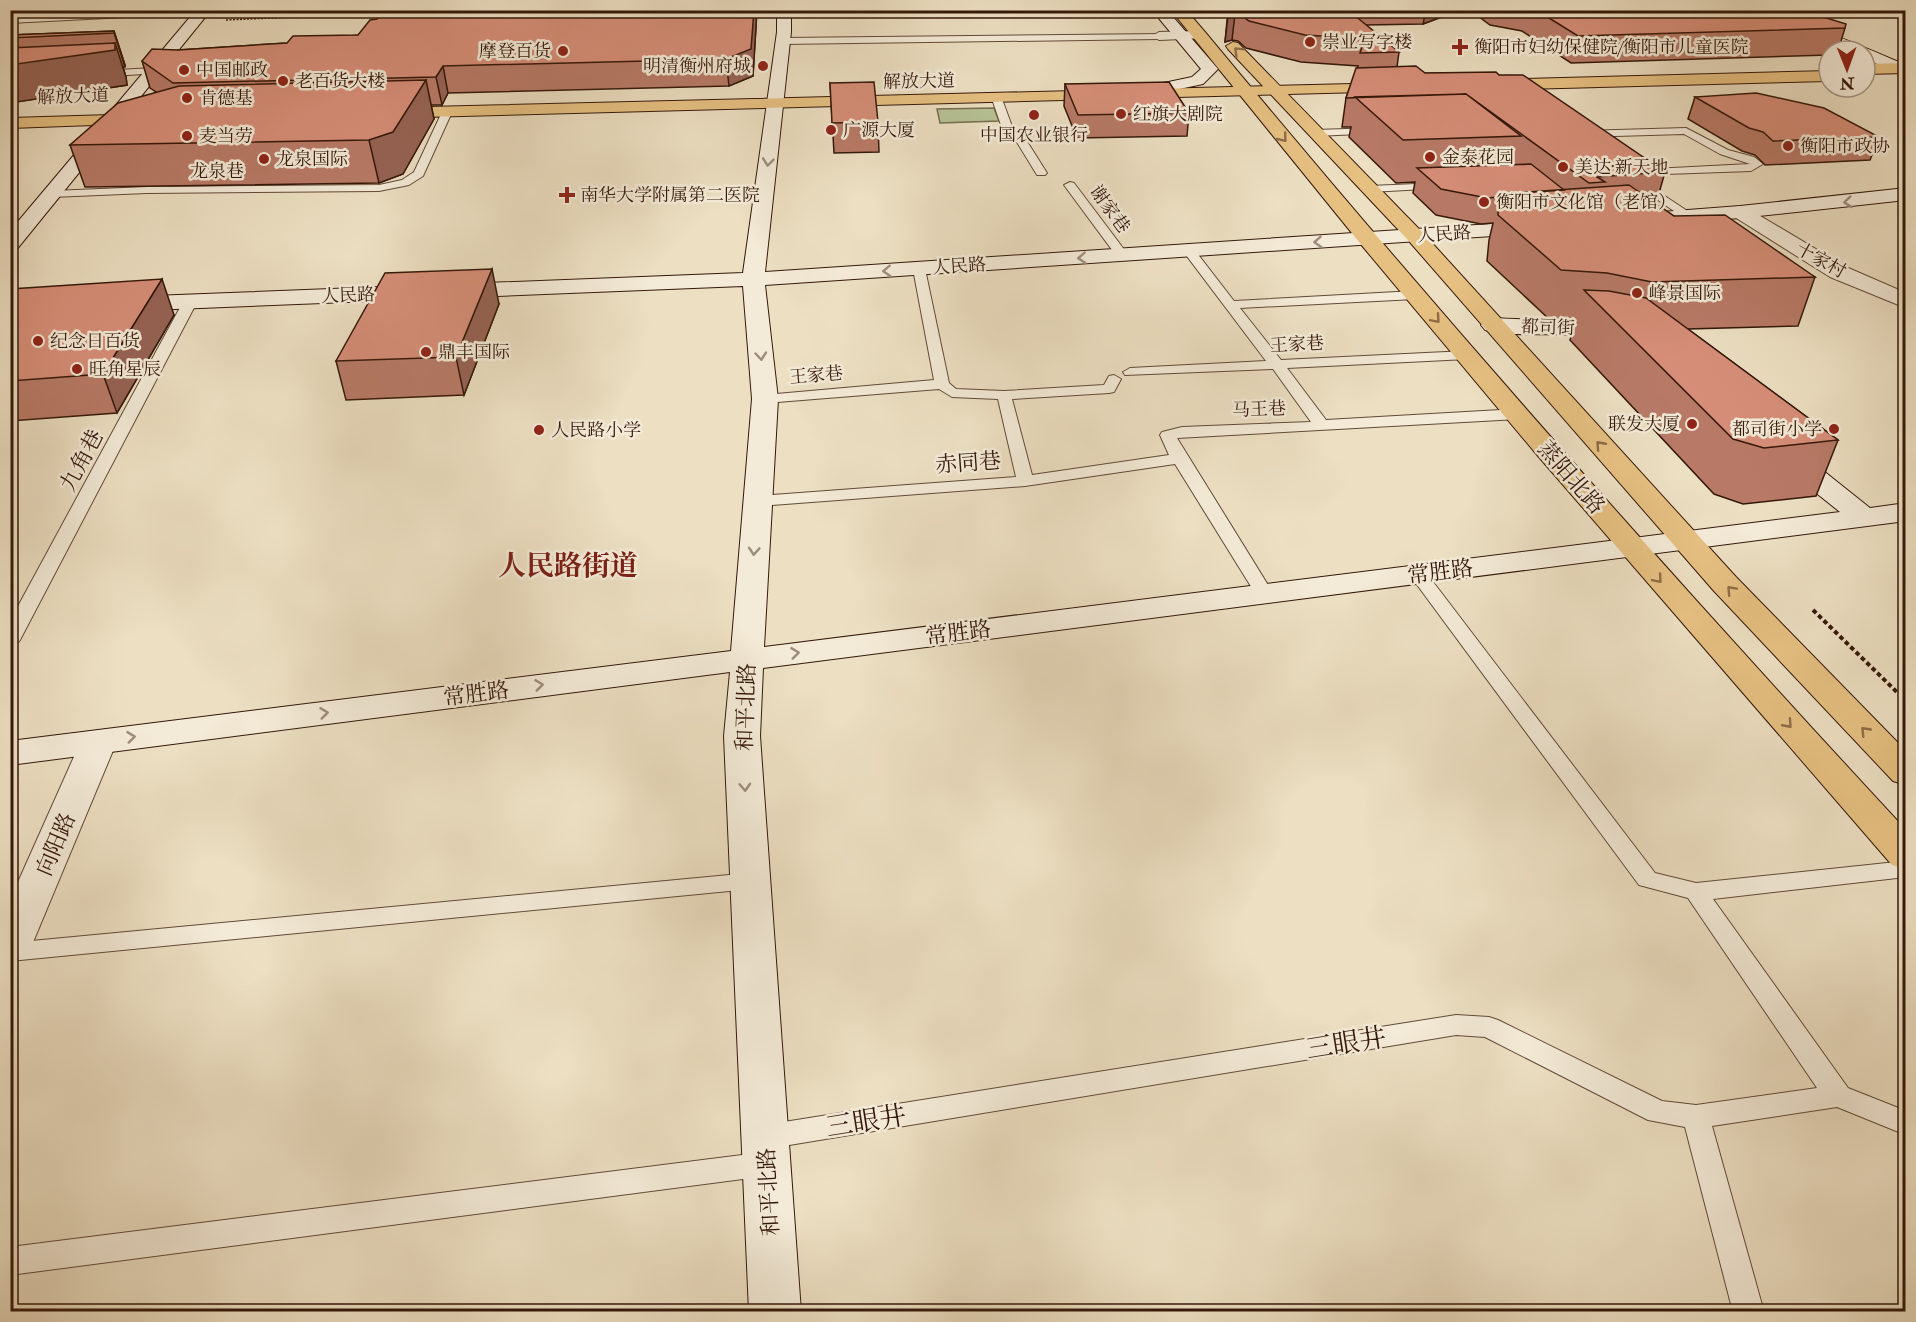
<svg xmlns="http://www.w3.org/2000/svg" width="1916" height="1322" font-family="'IM FELL Double Pica','Noto Serif SC',serif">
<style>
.green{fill:#b6c295;stroke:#766d50;stroke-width:1.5}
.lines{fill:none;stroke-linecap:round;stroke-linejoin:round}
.lane-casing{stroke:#634a38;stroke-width:2}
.street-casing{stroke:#634a38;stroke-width:2}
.secondary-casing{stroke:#35180a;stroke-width:2}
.primary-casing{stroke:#35180a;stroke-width:2}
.highway-casing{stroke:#35180a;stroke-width:2}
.path-far1{stroke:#35180a;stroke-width:1.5;stroke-dasharray:2 1.5;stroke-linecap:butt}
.path{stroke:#35180a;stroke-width:4;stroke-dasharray:4.5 3;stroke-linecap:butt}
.lane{fill:#f3ead7;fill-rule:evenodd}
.street{fill:#f3ead7;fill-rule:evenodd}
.secondary{fill:#f3ead7;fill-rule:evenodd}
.primary{fill:#e6c081;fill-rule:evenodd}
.highway{fill:#e6c081;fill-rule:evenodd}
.wall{fill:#b87a67;stroke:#35180a;stroke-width:1.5}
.shaded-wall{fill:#966354;stroke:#35180a;stroke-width:1.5}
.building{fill:#d68e78;stroke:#35180a;stroke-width:1.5}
.oneway{stroke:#8e6c46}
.oneway2{stroke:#9e8c7b}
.poi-dot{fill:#8f2418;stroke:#f3ead7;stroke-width:2}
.labels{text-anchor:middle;stroke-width:5;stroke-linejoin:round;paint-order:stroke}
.far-poi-label{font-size:18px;fill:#35180a;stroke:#f3ead7;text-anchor:start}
.far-street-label{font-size:18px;fill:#35180a;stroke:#f3ead7}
.street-label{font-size:22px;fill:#35180a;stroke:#f3ead7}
.near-street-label{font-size:27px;fill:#35180a;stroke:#f3ead7}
.district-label{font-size:28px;font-weight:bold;fill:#7a1f14;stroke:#f3ead7}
</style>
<rect width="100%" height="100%" fill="#ecdfc2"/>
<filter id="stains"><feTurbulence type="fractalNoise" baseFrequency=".00333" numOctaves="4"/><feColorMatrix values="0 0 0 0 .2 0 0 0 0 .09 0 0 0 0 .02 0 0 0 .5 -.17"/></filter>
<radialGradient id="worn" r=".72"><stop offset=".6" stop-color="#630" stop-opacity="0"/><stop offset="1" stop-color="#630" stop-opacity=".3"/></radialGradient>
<!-- green -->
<path class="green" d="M994 108 999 121 940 123 937 109Z"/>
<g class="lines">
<!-- lane casing -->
<g class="lane-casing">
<path id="lane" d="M165 10 207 11 203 13 10 23V18Z
M1162 34 1163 36 1159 39 782 44 778 41 782 38Z
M154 68 159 71 157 73 99 77 94 74 99 71Z
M994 97 1002 99 1013 129 1023 135 1047 173 1045 175H1037L1015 139 1003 131 992 99Z
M447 109 452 112 423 176 409 185 379 191 147 193 52 197 46 194 52 191 147 187 379 185 402 180 414 172 442 112Z
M1377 128 1382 131 1381 133 1316 136 1311 133 1316 130Z
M1686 128 1728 150 1754 157 1763 164 1751 171 1637 175 1631 172 1633 170 1750 164 1720 154 1684 134 1581 137 1576 134 1581 131Z
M1636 177 1692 214V218H1684L1632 182V178Z
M1070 182 1074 183 1126 252 1128 255 1126 258H1118L1064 185Z
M1439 183 1443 184V188L1370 192 1364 189 1370 186Z
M1189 247 1193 248 1234 301 1415 291 1422 295 1415 299 1240 308 1281 360 1467 351 1474 355 1467 359 1287 368 1326 420 1518 409 1526 414 1518 419 1177 438 1273 593 1270 597H1258L1255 593 1175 464 1025 486 757 506 749 501 757 496 1016 477 998 399 952 397 939 389 765 403 758 399 765 395 934 380 913 269 919 265 925 269 949 383 956 389 1004 391 1104 385 1109 376 1114 375 1121 379 1114 392 1109 393 1012 399 1032 475 1169 455 1160 435 1162 432 1182 427 1311 422 1273 369 1125 375 1123 372 1130 368 1266 361 1183 251Z
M190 298 197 302 20 640 17 644 10 646V621L183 302Z
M1418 569 1424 570 1655 873 1696 883 1906 861V877L1713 899 1848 1088 1906 1111V1135L1837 1107 1712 1126 1764 1312H1733L1685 1127 1648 1120 1485 1037 1456 1035 765 1149 755 1145 751 1137 755 1129 765 1125 1456 1015 1489 1017 1498 1020 1662 1101 1696 1105 1817 1088 1688 898 1639 885 1409 574 1412 570Z
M750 873 758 875 762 881 758 887 750 889 10 961V943Z
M766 1152 776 1155 780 1164 776 1173 766 1176 10 1275V1247Z"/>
</g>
<!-- street casing -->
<g class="street-casing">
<path id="street" d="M1200 31 1207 35 1205 38 1159 40 1152 36 1159 32Z
M1740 206 1747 208 1846 267 1906 293V308L1830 277 1733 216 1730 212 1733 208Z
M99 730 111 733 117 741 31 947 25 958 10 962V900L81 741 87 733Z"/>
</g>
<!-- secondary casing -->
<g class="secondary-casing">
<path id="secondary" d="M196 10H211L17 249 10 251V231Z
M777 10H791V32L765 272 1536 221 1543 223 1546 227 1543 231 1536 233 765 285 778 399 764 647 1840 512 1776 461 1773 455 1776 449 1786 447 1796 449 1870 508 1906 503V521L763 668 760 736 801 1312H749L724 736 730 672 10 765V741L731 651 752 399 743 286 126 311 118 309 115 304 118 299 126 297 743 273 777 32Z
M1152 10H1167L1218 69 1203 84 1165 92 1157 87 1159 84 1192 77 1201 69Z
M1729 10C1785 10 1855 44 1906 65V76L1865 59V51H1844Z
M1906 188V200L1740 218 1648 225 1641 223 1638 219 1641 215 1648 213 1740 206Z
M1493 318C1538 321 1584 318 1627 329L1631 334 1627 339C1613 342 1599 337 1585 335 1552 332 1518 338 1485 330L1481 325 1485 320Z"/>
</g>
<!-- primary casing -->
<g class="primary-casing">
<path id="primary" d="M1171 10H1186L1205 32C1431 305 1665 570 1906 830V869L1892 865 1538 456 1364 248Z
M1233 42 1238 43 1422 232 1736 577 1906 751V785L1893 781 1714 591 1408 240 1228 49 1226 46Z"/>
</g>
<!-- highway casing -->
<g class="highway-casing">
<path id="highway" d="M1906 63V73L1865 74V64Z
M1829 71V81L1491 90 1483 85 1491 80Z
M1394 83 1402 88 1400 91 387 118 379 113 387 108Z
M144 114 150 115 153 119 150 123 10 128V118Z"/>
</g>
<!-- path-far1 -->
<path class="path-far1" d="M226 20 386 13"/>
<!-- path -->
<path class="path" d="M1813 610 1906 701"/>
<!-- lane -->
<use href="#lane" class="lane"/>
<!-- street -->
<use href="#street" class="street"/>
<!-- secondary -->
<use href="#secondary" class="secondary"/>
<!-- primary -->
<use href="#primary" class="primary"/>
<!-- highway -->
<use href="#highway" class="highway"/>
</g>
<!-- wall -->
<path class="wall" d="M386 10H757L753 76 729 86 448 93 442 105H431L434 119 403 174 379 183 85 187 70 145 156 92 150 88 142 61 178 50 287 43 358 35 377 19Z
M803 10H834V15H804Z
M1228 10H1460L1423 24 1366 25 1399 52 1397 67 1425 73 1499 75 1665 172 1656 204 1674 216 1815 277 1798 326 1688 329 1838 440 1816 496 1743 504 1714 494 1570 340 1575 321 1549 319 1487 261 1489 240 1493 223 1481 224 1436 215 1413 193 1415 182 1396 183 1349 137 1351 127H1342L1346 98 1358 66 1301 62 1246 48 1238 41 1232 40 1225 42Z
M1470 10H1801L1845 28 1838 51H1829V55L1571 63 1522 31 1490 25Z
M114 31 125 65V67H123L126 77 127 85 10 103V35Z
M830 83 878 122 879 152 834 153Z
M1065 84 1189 113 1187 136 1077 138 1064 106Z
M1695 97 1879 137 1870 160 1765 165 1755 155 1742 151 1688 119Z
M10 289 174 315 117 413 10 421Z
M499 304 464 395 346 400 336 361Z"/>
<!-- shaded-wall -->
<path class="shaded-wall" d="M754 10H757L753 76 729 86 726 59Z
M1426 10H1460L1423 24Z
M1235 14 1232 40 1225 42 1228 16Z
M114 31 125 65V67L114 33Z
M115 43 126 77 127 85 10 103V65Z
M443 66 448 93 442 105 436 77Z
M426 80 434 119 403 174 379 183 369 140Z
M492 269 499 304 464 395 456 357Z
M162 279 174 315 117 413 103 374Z"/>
<!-- building -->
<path class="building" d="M386 10H754L751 49 726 59 443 66 436 77 173 83 142 61 152 49 178 50 287 43 293 36 358 35 370 20 377 19Z
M1228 10H1348L1399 52 1360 53 1365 39 1305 35 1249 21 1241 15 1235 14 1228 16Z
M1536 10H1801L1846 24 1845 28 1578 36Z
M114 31V33L10 38V35Z
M115 43V50L10 65V48Z
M1416 66 1425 73 1496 72 1499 75H1523L1665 172 1597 177 1605 182 1589 183 1466 94 1346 98 1356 68Z
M426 80 393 132 369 140 70 145 118 103 179 86Z
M874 82 878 122 832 123 830 83Z
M1169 82 1189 113 1078 115 1065 84Z
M1756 93 1824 108 1879 137 1773 141 1763 132 1749 128 1695 97Z
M1466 94 1521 136 1403 140 1355 97Z
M1531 164 1564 190 1499 194V197L1487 198 1441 189 1417 168Z
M1629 185 1674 216 1725 215 1815 277 1652 282 1607 273 1561 270 1498 215 1499 194Z
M492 269 456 357 336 361 385 273Z
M162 279 103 374 10 381V289Z
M1584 290 1609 291 1646 298 1838 440 1764 448 1733 439Z"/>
<!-- one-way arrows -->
<defs><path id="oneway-chevron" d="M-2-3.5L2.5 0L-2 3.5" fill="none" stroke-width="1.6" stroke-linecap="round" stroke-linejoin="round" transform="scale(1.5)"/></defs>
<g class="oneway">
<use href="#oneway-chevron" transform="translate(1238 51) rotate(-135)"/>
<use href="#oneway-chevron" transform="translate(1283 138) rotate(51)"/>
<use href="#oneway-chevron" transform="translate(1436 319) rotate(49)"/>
<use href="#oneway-chevron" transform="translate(1600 445) rotate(-132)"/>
<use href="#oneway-chevron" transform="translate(1658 579) rotate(50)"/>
<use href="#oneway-chevron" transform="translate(1731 590) rotate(-133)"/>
<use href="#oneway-chevron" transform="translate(1788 724) rotate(48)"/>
<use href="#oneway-chevron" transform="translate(1865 731) rotate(-134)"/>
</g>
<g class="oneway2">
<use href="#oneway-chevron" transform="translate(768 162) rotate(97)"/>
<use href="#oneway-chevron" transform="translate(1848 202) rotate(174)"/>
<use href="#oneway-chevron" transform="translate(1318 242) rotate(176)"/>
<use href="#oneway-chevron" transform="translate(1082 258) rotate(176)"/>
<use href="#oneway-chevron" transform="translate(887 271) rotate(177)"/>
<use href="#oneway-chevron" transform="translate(761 356) rotate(85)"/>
<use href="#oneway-chevron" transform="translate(754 551) rotate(94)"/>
<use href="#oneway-chevron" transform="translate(795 653) rotate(-7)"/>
<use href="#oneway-chevron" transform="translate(539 685) rotate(-7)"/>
<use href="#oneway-chevron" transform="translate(324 713) rotate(-7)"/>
<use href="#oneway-chevron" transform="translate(131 737) rotate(-7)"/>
<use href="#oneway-chevron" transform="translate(745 787) rotate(87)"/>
</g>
<!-- markers -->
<g class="poi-dot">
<circle cx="1310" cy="42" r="6"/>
<path d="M1457 38h6v6h6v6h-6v6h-6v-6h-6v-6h6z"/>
<circle cx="563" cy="51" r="6"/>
<circle cx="763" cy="66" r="6"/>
<circle cx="184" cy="70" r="6"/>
<circle cx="283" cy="81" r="6"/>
<circle cx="187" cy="98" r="6"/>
<circle cx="1121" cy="114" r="6"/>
<circle cx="1034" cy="115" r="6"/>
<circle cx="831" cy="130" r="6"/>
<circle cx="187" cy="136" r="6"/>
<circle cx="1788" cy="146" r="6"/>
<circle cx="1430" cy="157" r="6"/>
<circle cx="264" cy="159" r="6"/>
<circle cx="1563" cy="167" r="6"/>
<path d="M564 186h6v6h6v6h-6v6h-6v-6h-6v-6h6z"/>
<circle cx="1484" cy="202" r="6"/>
<circle cx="1637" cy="293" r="6"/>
<circle cx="38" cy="341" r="6"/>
<circle cx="426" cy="352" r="6"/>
<circle cx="77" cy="369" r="6"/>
<circle cx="1692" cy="424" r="6"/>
<circle cx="1834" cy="429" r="6"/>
<circle cx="539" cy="430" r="6"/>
</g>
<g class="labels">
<!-- far-poi labels -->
<g class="far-poi-label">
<text x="1322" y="48">崇业写字楼</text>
<text x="1474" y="53">衡阳市妇幼保健院/衡阳市儿童医院</text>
<text x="551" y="57" text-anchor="end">摩登百货</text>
<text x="751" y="72" text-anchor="end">明清衡州府城</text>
<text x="196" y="76">中国邮政</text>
<text x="295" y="87">老百货大楼</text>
<text x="199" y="104">肯德基</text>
<text x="1133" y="120">红旗大剧院</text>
<text x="843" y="136">广源大厦</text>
<text x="1034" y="141" text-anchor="middle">中国农业银行</text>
<text x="199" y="142">麦当劳</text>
<text x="1800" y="152">衡阳市政协</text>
<text x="1442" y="163">金泰花园</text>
<text x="276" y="165">龙泉国际</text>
<text x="1575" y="173">美达·新天地</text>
<text x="580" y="201">南华大学附属第二医院</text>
<text x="1496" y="208">衡阳市文化馆（老馆）</text>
<text x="1649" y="299">峰景国际</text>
<text x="50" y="347">纪念日百货</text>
<text x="438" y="358">鼎丰国际</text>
<text x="89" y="375">旺角星辰</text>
<text x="1680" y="430" text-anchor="end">联发大厦</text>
<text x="1822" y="435" text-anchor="end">都司街小学</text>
<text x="551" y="436">人民路小学</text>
</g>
<!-- far-street labels -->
<g class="far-street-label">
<text transform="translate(919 81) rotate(-1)" y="6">解放大道</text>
<text transform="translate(73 96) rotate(-2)" y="6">解放大道</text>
<text x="217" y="177">龙泉巷</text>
<text transform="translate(1110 209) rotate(54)" y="6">谢家巷</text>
<text transform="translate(1444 234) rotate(-4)" y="6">人民路</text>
<text transform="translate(1821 260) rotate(29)" y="6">十家村</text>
<text transform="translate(959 266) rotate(-4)" y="6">人民路</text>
<text transform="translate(348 295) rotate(-2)" y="6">人民路</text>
<text transform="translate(1548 327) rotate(2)" y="6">都司街</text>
<text transform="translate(1297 344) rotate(-3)" y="6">王家巷</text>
<text transform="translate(816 375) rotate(-5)" y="6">王家巷</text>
<text transform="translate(1259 409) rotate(-2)" y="6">马王巷</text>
</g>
<!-- street labels -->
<g class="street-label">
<text transform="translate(81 460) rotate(-62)" y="8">九角巷</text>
<text transform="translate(968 462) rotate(-4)" y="8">赤同巷</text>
<text transform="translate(1572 477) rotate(49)" y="8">蒸阳北路</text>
<text transform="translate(1440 571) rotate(-7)" y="8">常胜路</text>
<text transform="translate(958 632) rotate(-7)" y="8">常胜路</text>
<text transform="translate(476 693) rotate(-7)" y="8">常胜路</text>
<text transform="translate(745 707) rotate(-88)" y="8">和平北路</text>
<text transform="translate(55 844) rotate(-67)" y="8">向阳路</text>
<text transform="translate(768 1192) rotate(-93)" y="8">和平北路</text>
</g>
<!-- near-street labels -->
<g class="near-street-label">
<text transform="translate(1346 1043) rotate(-9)" y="9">三眼井</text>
<text transform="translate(866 1121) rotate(-9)" y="9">三眼井</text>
</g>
<!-- district labels -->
<g class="district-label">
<text x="568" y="575">人民路街道</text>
</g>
</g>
<!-- margin -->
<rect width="1916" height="1322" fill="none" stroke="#ecdfc2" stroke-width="36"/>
<rect x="12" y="12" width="1892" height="1298" fill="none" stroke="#35180a" stroke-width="3"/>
<rect x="18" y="18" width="1880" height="1286" fill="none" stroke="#35180a" stroke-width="1.5"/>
<!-- north arrow -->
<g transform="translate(1847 69) rotate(179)"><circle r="28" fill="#f3ead7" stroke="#a79685" stroke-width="1.5"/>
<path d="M0-4.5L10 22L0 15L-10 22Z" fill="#8f2418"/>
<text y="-9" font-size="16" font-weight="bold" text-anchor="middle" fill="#35180a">N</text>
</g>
<rect width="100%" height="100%" filter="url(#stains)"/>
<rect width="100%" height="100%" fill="url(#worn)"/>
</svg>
